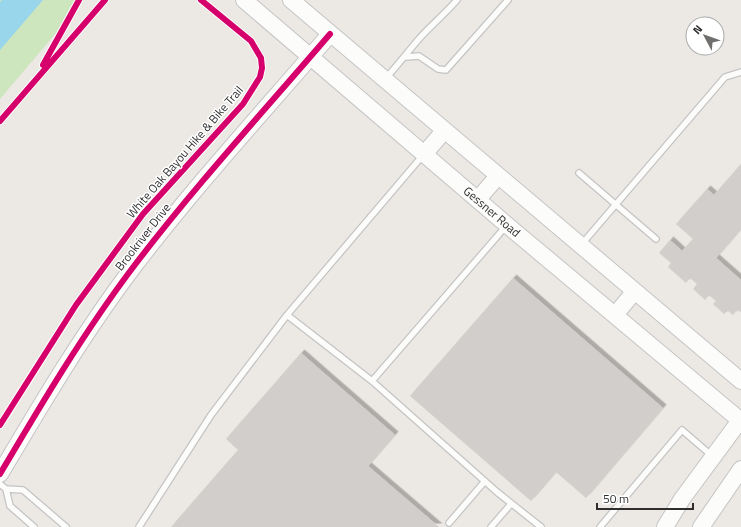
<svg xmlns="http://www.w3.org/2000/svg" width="741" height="527" font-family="'Titillium Web',sans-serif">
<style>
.green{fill:#cee6be}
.water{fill:#99d6ec}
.building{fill:#d1cecb;filter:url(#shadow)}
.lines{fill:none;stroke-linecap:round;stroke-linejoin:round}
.lane-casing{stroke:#c5c4c5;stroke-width:8}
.secondary-casing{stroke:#c5c4c5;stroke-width:18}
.lane{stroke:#fcfcfb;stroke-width:5.5}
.secondary{stroke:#fcfcfb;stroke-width:16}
.cycleway-casing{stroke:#fff;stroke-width:8}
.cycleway{stroke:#d6006c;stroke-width:6}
.labels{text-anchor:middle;stroke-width:3;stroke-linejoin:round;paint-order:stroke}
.street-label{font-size:12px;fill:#2e2e2e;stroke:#fff}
</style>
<defs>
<filter id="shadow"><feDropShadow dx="3.5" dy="-3.5" stdDeviation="0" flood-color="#0004"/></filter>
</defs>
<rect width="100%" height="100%" fill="#ece8e4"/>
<!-- green -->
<path class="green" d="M0 0H84L0 99Z"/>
<!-- water -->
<path class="water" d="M2 0H43L0 50V2Z"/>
<!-- building -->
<path class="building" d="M741 164V229L716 258 741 280V312L737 310 733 315 728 311 724 314 713 304 716 301 709 295 705 300 693 289 697 284 690 278 686 283 668 267 671 263 659 253 670 240 682 251 693 239 676 224 707 189 714 195Z
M513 278 663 408 586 498 556 472 531 501 410 396Z
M301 353 395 435 368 466 439 527H171L238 450 226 439Z"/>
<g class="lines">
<!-- lane casing -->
<g class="lane-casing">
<path id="lane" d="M406 57 419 56 438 69 446 70 508 0
M386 78C397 66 407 53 418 40 430 26 444 15 457 0
M579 173 656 239
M581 245 725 77 741 72
M287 315 372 381 497 492 541 527
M372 381 507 225
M0 484 6 489 23 490 66 527
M6 489 10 506 34 527
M449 523 485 481
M139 527 211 415 287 315 424 154
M491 527 511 504
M600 527 682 430 711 455"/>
</g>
<!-- secondary casing -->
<g class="secondary-casing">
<g id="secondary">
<path id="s1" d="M244 0 507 225 741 421"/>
<path d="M291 0 741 381"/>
<path d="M425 153 444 131"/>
<path d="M478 199 498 176"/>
<path d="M615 315 634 292"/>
<path d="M0 474C42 403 84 332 134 266 195 186 264 111 330 34"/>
<path d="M665 527 682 499 741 419"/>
<path d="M701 527 741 469"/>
</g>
</g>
<!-- lane -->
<use href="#lane" class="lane"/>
<!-- secondary -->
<use href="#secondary" class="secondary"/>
<!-- cycleway casing -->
<g class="cycleway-casing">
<path id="cycleway" d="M43 65 79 0
M0 121 105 0
M0 425 76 305 143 214 243 104 260 77 262 68 261 58 251 41 201 0
M0 474C42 403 84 332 134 266 195 186 264 111 330 34"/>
</g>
<!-- cycleway -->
<use href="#cycleway" class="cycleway"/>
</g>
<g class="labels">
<!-- street labels -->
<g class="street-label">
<text transform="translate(185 152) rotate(-49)" y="4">White Oak Bayou Hike &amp; Bike Trail</text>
<text dy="4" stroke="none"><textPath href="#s1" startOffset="326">Gessner Road</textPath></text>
<text transform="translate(143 237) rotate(-52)" y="4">Brookriver Drive</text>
</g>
</g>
<!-- north arrow -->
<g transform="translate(705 36) rotate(311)"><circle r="19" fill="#ffffff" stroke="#ababab"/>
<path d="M0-3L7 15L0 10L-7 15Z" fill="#706f6e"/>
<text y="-6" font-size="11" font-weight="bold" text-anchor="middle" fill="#2e2e2e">N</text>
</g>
<!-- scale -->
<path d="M597 503v6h96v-6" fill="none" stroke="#2e2e2e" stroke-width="2"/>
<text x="603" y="503" font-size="12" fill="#2e2e2e" stroke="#ffffff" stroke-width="3" paint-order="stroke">50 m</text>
</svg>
